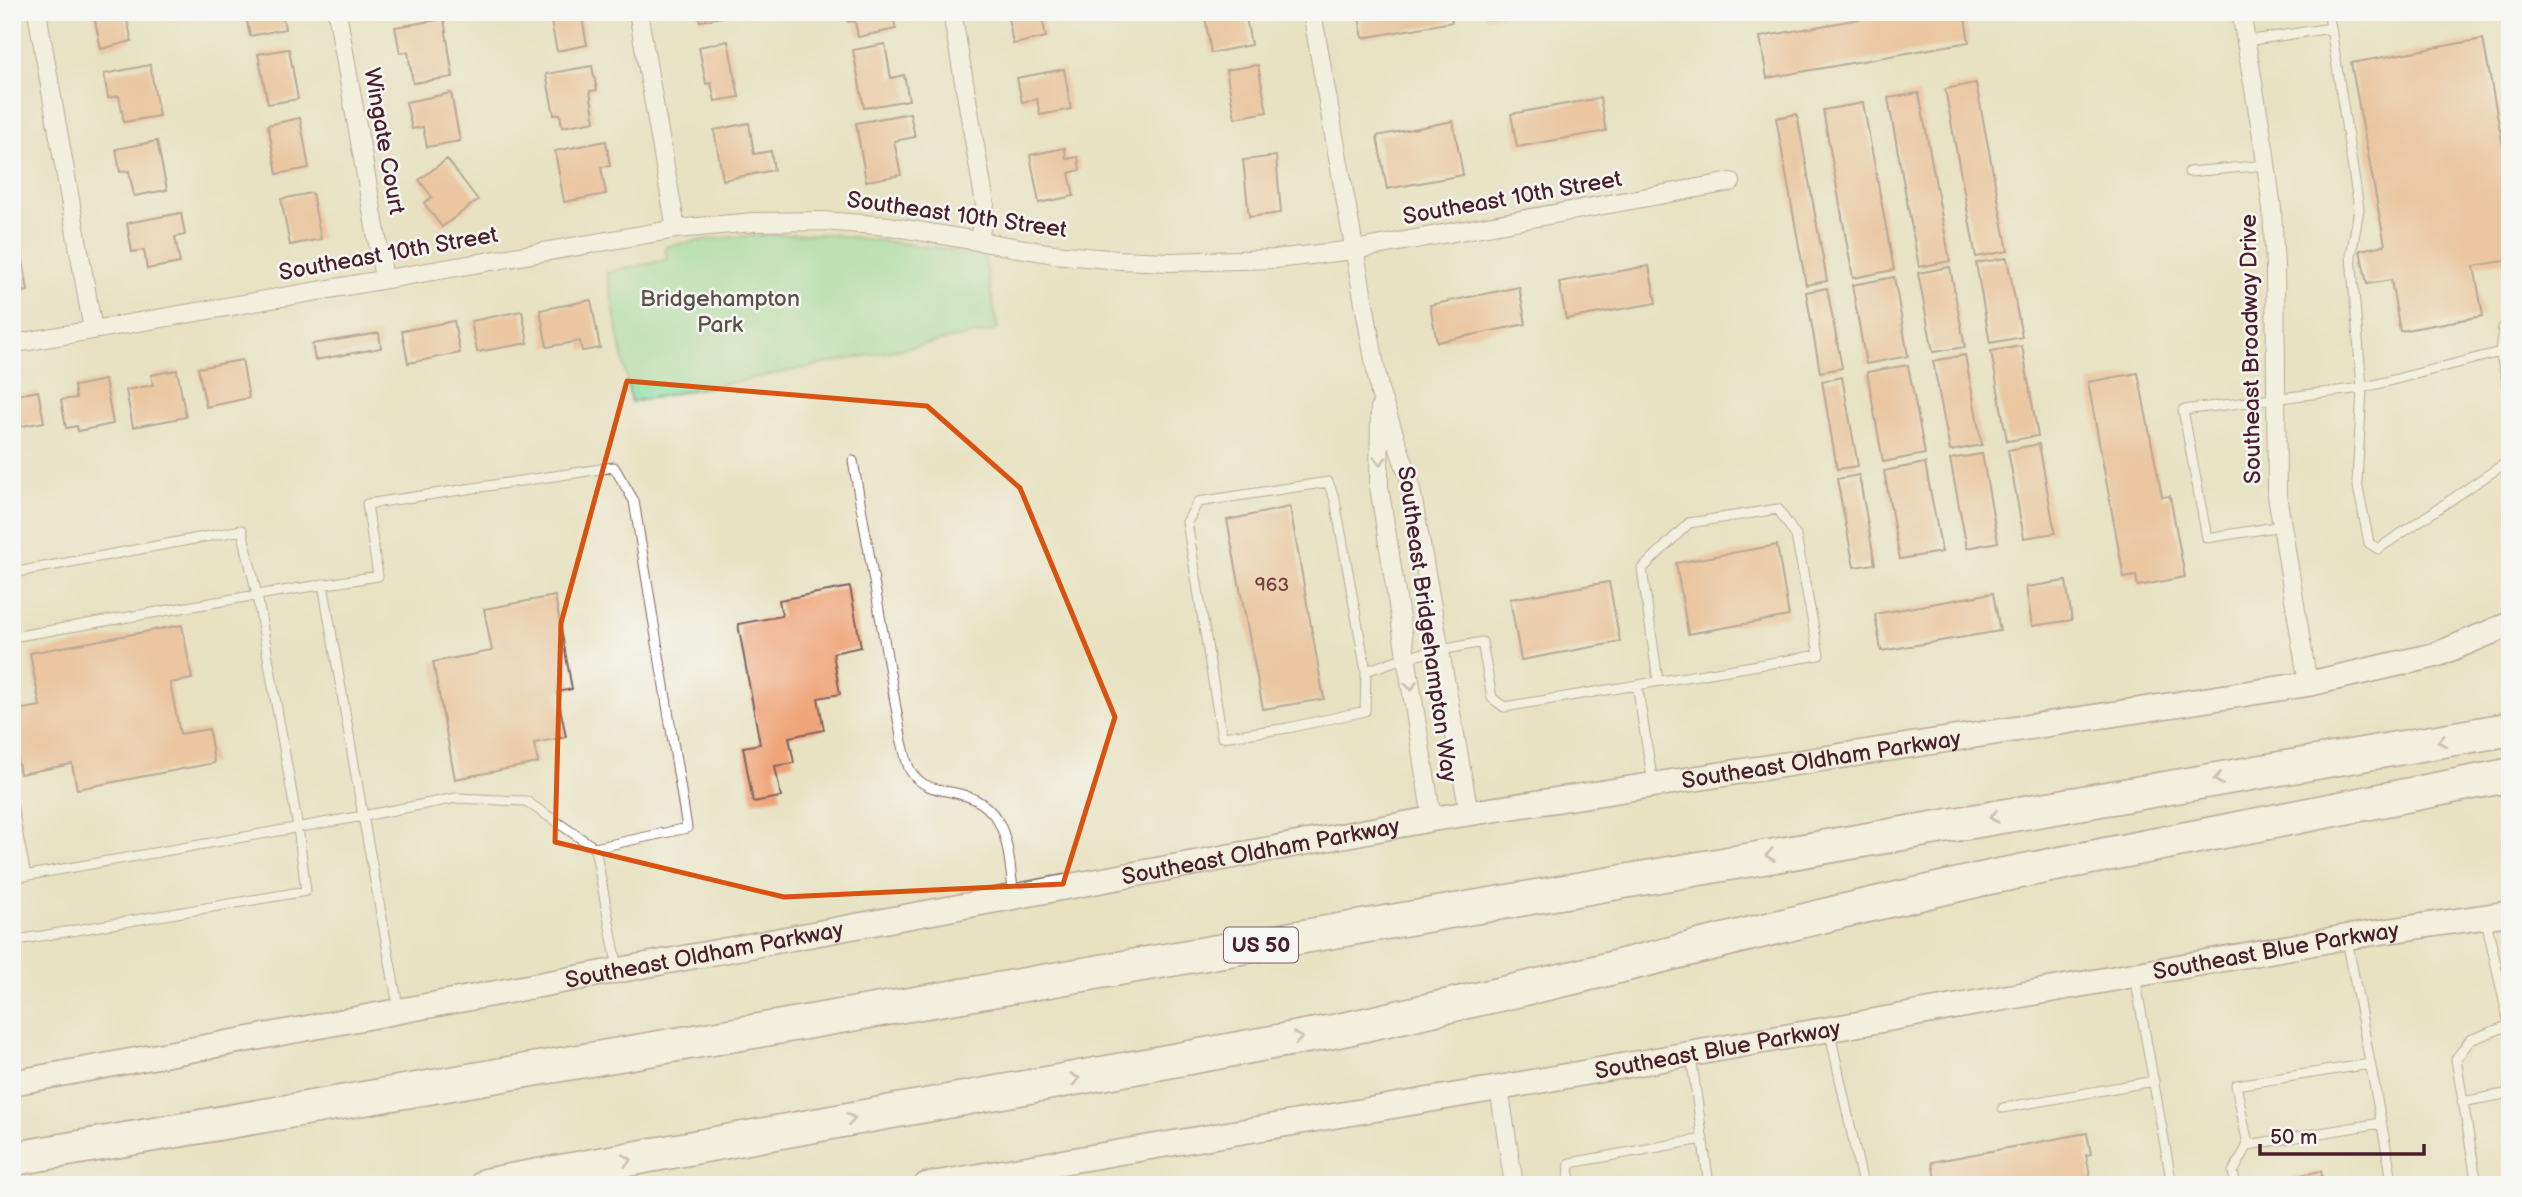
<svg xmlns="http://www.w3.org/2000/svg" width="2522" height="1197" font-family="'Balsamiq Sans',sans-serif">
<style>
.green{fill:#89dfa2;stroke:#6a7f66;stroke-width:2}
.building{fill:#efa579}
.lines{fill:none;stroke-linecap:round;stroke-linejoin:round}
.lane-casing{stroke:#816360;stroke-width:11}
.street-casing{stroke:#816360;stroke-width:20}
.secondary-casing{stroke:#816360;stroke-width:27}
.highway-casing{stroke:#816360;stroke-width:36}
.lane{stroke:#fff;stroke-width:9}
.street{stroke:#fff;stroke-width:18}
.secondary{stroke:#fff;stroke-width:24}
.highway{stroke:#fff;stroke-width:33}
.oneway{stroke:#ae9aa0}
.marked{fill:none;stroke:#d8530f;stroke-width:5;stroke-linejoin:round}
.labels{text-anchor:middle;stroke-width:5;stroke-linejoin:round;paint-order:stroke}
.number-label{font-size:19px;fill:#73403e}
.shield{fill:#f6f6f2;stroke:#7e6067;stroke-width:2}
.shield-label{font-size:21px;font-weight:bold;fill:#4a1f2b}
.street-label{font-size:23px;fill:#4a1f2b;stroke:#f6f6f2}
.park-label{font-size:23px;fill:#5a4f49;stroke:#f6f6f2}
</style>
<rect width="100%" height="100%" fill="#f6f6f2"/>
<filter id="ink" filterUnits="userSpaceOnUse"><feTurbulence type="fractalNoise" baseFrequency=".0143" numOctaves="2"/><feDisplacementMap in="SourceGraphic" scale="14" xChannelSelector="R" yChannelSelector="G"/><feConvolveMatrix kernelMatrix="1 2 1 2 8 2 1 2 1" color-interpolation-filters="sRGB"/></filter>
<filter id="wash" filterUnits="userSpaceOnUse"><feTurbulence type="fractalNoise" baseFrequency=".00686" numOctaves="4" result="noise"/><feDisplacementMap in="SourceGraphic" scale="28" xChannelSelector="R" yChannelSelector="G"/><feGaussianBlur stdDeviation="1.57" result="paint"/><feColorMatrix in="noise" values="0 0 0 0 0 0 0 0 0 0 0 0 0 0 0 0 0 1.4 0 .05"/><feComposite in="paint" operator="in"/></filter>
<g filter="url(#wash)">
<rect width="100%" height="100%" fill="#e8e2c2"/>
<!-- green -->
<path class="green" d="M828 234 984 254 998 330 631 402 607 272 667 260 665 247C718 234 774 235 828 234Z"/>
<g id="blocks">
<!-- building -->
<path class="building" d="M93 12H125L132 41 101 49Z
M245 12H282L285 29 250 36Z
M549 12H581L587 45 557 51Z
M698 12H731V15L700 21Z
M846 12H892L896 29 858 37 855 21 848 22Z
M1007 12H1041L1046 37 1013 44Z
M1207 12H1245L1251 45 1211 53 1205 17 1208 16Z
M1358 12H1450L1452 22 1363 38Z
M1484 12H1507V14L1486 18Z
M1898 12H1964L1969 42 1767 78 1760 37Z
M444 19 453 77 413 83 408 52 400 53 395 27Z
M2483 39 2510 184V260L2474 266 2483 316 2400 331 2391 280 2367 284 2360 250 2385 245 2351 63Z
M728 41 739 97 715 101 711 83 706 84 699 47Z
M885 44 891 78 904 75 909 100 864 108 853 50Z
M289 49 298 99 268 104 258 54Z
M150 65 159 116 124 122 119 96 108 98 104 74Z
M1258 65 1267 112 1235 118 1226 70Z
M592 66 597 90 590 91 595 121 562 127 560 114 554 115 546 74Z
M1064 69 1071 109 1040 115 1037 99 1022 102 1017 78Z
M1976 83 2008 251 1976 257 1945 89Z
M451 93 460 141 427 147 423 127 412 129 406 102Z
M1919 93 1950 261 1919 267 1888 98Z
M1600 98 1606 131 1517 147 1511 114Z
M1863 103 1894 270 1853 278 1823 110Z
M910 113 915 137 894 141 901 175 866 181 856 123Z
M1797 114 1827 281 1806 285 1776 118Z
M300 118 309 168 277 174 268 125Z
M1453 121 1463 175 1387 189 1377 136Z
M749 123 754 154 771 151 774 170 723 180 714 130Z
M157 141 167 190 134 196 129 171 120 172 116 149Z
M606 141 610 166 601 167 606 194 564 202 555 151Z
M1065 148 1066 159 1078 157 1080 170 1069 173 1074 196 1039 203 1030 155Z
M1276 156 1281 213 1249 217 1243 160Z
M447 159 478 200 442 227 424 203 432 197 419 180Z
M312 193 321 239 290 245 281 199Z
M181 213 185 235 175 237 180 263 147 269 144 250 132 252 127 223Z
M19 237 28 291 12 294V239Z
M2007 258 2022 337 1990 343 1976 263Z
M1649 266 1656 303 1566 319 1559 282Z
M1950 267 1965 347 1933 352 1918 273Z
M1894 277 1908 356 1866 364 1852 285Z
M1519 287 1526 324 1437 342 1430 305Z
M1827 288 1842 368 1820 372 1806 292Z
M591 300 600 348 582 351 580 341 547 347 540 310Z
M522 311 528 343 477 352 471 321Z
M454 321 460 353 408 363 402 331Z
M379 333 381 348 315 360 312 344Z
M2022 346 2038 436 2007 441 1991 351Z
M1965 355 1982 445 1950 451 1933 361Z
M242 360 249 398 206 407 198 368Z
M1908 365 1925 454 1883 462 1867 372Z
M177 370 186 417 133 427 126 390 153 385 151 375Z
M2138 373 2162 497 2170 496 2185 577 2138 586 2136 576 2124 578 2088 382Z
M1842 377 1858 466 1837 469 1822 381Z
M105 380 113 424 78 431 77 426 66 428 61 400 76 398 74 386Z
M38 391 44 422 12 428V396Z
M2039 444 2055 533 2024 538 2008 450Z
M1982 454 1998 542 1967 548 1950 459Z
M1925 463 1942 552 1900 559 1884 471Z
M1859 475 1875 564 1854 567 1837 479Z
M1290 507 1324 699 1263 709 1227 520Z
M1777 545 1789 616 1688 634 1676 563Z
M2066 581 2072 620 2032 626 2026 587Z
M1609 582 1620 642 1521 660 1510 599Z
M850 587 861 647 833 653 840 694 818 698 824 730 789 737 794 763 775 766 781 797 753 802 743 747 760 744 738 624 782 616 779 600Z
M1993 593 2000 631 1881 651 1875 614Z
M555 596 572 689 557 692 566 737 534 743 538 763 455 779 433 662 492 651 484 609Z
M182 625 192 679 170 683 180 734 209 729 214 763 77 789 72 764 20 774 12 730V711L40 706 30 653Z
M2087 1133 2091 1154 2086 1155 2092 1185H1936L1932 1162Z
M2321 1171 2323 1185H2293L2291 1177Z"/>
</g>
</g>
<g filter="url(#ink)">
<use href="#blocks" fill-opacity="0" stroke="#816360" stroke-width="2"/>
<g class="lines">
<!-- lane casing -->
<g class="lane-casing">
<path id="lane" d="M2246 41 2331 28 2328 12
M2189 172 2267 165
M2500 352 2503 328 2510 320
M2510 393 2500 352 2362 388 2357 482 2369 543 2378 549 2510 460
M853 461 902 742C905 751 906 766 912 773 932 802 973 780 998 821 1010 842 1010 872 1014 895
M2282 526 2207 538 2183 410 2362 388 2351 256 2359 209 2331 28
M12 573 242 530 257 595 12 637
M1366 671 1335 500 1328 482 1198 502 1187 522 1222 737 1288 728 1365 711 1366 671 1406 657 1482 642 1492 698 1504 707 1819 655 1796 536 1778 509 1689 523 1642 569 1658 681
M1637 685 1653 783
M12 804 26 876
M12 878 363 816 323 584
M2486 920 2510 1028
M2347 939 2393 1185
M12 941 306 891 298 828 257 595 378 576 367 504 614 467 634 501 687 828 595 848 618 969
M2135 977 2172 1185
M399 1011 363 816 456 798 526 801 595 848
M1830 1033 1863 1185
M1691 1056 1709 1185
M2462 1102 2510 1093
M2003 1108 2154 1081
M2248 1145 2381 1123
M1569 1185 1570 1163 1703 1139
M2236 1185 2233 1172 2248 1145 2236 1085 2370 1064
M2477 1185 2456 1059 2470 1040 2510 1025"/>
</g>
<!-- street casing -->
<g class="street-casing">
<path id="street" d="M37 12 93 330
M337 12 384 278
M638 12 676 229
M952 12 985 204 979 241
M1312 12 1380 393 1409 478 1469 813
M2241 12 2264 148 2272 209 2275 267 2277 495 2308 684
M12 344 676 229 754 222 822 221 889 226 1054 254 1119 260 1170 262 1275 259 1354 250 1731 182
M1380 407 1379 486 1432 819
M1499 1088 1514 1185"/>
</g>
<!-- secondary casing -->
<g class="secondary-casing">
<g id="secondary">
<path id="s1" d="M12 1083 1432 819 2308 684 2436 655 2510 624"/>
<path id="s2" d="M926 1185 1499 1088 2347 937 2510 913"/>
</g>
</g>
<!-- highway casing -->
<g class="highway-casing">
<path id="highway" d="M12 1159 2510 729
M487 1185 1341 1030 1576 977 1843 911 1992 877 2510 775"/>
</g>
<!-- lane -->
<use href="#lane" class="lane"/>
<!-- street -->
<use href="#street" class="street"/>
<!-- secondary -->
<use href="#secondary" class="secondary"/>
<!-- highway -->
<use href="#highway" class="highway"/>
</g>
<!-- one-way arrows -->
<defs><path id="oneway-chevron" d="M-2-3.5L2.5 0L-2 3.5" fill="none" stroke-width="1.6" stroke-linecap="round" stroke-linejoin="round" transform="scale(1.75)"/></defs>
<g class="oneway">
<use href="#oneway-chevron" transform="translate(1380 461) rotate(90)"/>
<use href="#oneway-chevron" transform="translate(1411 686) rotate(81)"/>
<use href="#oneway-chevron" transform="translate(2442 741) rotate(170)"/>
<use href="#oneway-chevron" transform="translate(2218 779) rotate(170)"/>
<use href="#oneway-chevron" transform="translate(1994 817) rotate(170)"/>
<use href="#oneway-chevron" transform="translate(1770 855) rotate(170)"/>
<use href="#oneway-chevron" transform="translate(1298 1038) rotate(-10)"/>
<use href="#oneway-chevron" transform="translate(1075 1079) rotate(-10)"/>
<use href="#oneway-chevron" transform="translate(851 1119) rotate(-10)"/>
<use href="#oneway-chevron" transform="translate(627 1160) rotate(-10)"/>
</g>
</g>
<!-- marked area -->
<path d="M0 0H2522V1197H0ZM627 381 927 406 1020 488 1115 717 1063 884 784 897 555 842 561 623Z" fill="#e8e2c2" fill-opacity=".55" fill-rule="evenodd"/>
<path class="marked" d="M627 381 927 406 1020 488 1115 717 1063 884 784 897 555 842 561 623Z"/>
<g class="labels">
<!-- number labels -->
<g class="number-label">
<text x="1272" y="591">963</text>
</g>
<!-- shield labels -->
<rect class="shield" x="1224" y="927.5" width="74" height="35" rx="5"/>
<g class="shield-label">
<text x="1261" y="952">US 50</text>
</g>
<!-- street labels -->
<g class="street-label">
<text transform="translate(385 141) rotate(80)" y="8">Wingate Court</text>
<text transform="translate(1512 197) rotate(-10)" y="8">Southeast 10th Street</text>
<text transform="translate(957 214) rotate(8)" y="8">Southeast 10th Street</text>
<text transform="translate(388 253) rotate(-10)" y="8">Southeast 10th Street</text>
<text transform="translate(2250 349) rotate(-91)" y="8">Southeast Broadway Drive</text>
<text transform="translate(1428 624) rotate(82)" y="8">Southeast Bridgehampton Way</text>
<text dy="8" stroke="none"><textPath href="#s1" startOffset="1838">Southeast Oldham Parkway</textPath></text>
<text dy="8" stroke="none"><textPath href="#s1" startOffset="1270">Southeast Oldham Parkway</textPath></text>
<text dy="8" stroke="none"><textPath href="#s2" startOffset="1370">Southeast Blue Parkway</textPath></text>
<text dy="8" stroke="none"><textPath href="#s1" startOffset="704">Southeast Oldham Parkway</textPath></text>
<text dy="8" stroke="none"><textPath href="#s2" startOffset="803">Southeast Blue Parkway</textPath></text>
</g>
<!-- park labels -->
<g class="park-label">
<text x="720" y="306">Bridgehampton<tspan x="720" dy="26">Park</tspan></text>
</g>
</g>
<!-- margin -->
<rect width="2522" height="1197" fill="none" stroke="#f6f6f2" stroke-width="42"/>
<!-- scale -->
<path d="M2260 1144v10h164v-10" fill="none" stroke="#4a1f2b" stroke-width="3.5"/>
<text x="2270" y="1144" font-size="21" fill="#4a1f2b" stroke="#f6f6f2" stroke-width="5" paint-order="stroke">50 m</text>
</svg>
